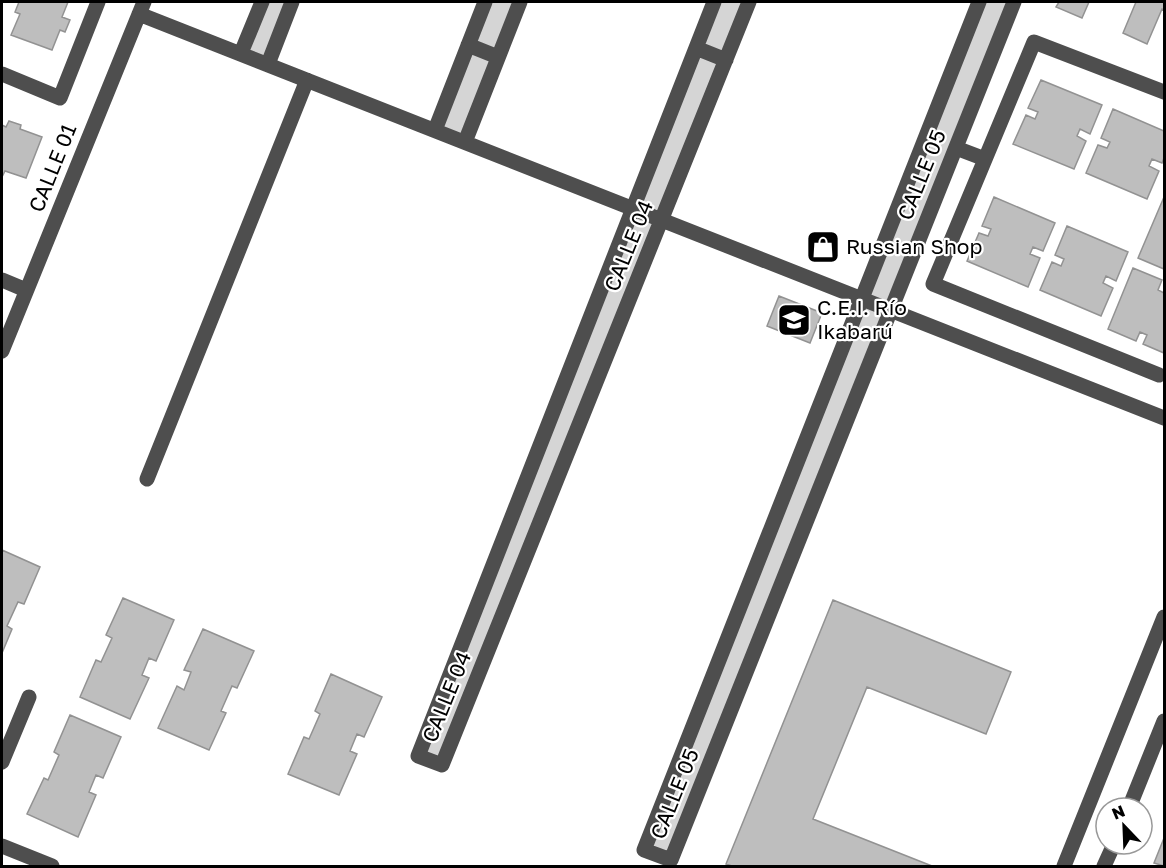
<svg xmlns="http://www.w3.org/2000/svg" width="1166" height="868" font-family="'Golos Text',sans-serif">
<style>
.green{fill:#d5d5d5}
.building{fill:#bebebe;stroke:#929292;stroke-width:1.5}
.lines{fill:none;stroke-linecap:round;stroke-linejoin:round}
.minor{stroke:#4e4e4e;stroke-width:15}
.labels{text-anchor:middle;stroke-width:4.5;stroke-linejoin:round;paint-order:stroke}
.street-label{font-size:21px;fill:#000;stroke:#fff}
.poi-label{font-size:21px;fill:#000;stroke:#fff;text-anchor:start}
</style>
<rect width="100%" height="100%" fill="#fff"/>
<!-- green -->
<path class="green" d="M262 2H292L268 64 241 54Z
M487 2H519L464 141 436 130Z
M715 2H749L442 765 418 756Z
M979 2H1014L671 860 644 850Z"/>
<!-- building -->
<path class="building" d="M19 2H68L62 17 70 20 65 32 60 30 52 50 11 35 20 14 15 12Z
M1059 2H1089L1082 18 1056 7Z
M1136 2H1164V10L1162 9 1147 44 1123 33Z
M1041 80 1102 105 1090 134 1080 129 1077 136 1086 141 1074 169 1013 144 1026 115 1035 119 1038 112 1028 108Z
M1113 109 1164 131V158L1162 163 1152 159 1149 166 1159 171 1147 199 1086 173 1098 145 1107 148 1110 142 1101 138Z
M9 121 21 125 20 129 42 137 26 178 5 171 3 175 2 174V125L6 127Z
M994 197 1055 223 1043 251 1033 247 1030 254 1040 258 1028 287 967 261 979 233 988 236 991 229 982 226Z
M1164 197V269L1138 258Z
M1067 226 1128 252 1116 281 1106 276 1103 283 1113 288 1101 316 1040 290 1052 262 1061 266 1064 259 1055 255Z
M1133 268 1162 280 1158 290 1164 293V353L1143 344 1147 335 1140 332 1136 341 1108 329Z
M779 296 822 313 810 343 767 326Z
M2 550 40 567 24 604 18 602 7 626 12 629 2 653Z
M123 598 174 620 156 661 149 658 142 675 149 678 130 719 80 697 96 660 101 662 112 638 106 635Z
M833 600 1011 672 986 734 867 687 813 819 932 866H732L726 864Z
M203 629 254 651 237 688 232 686 221 711 226 713 209 750 158 728 177 686 184 690 191 672 184 670Z
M331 674 382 697 364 737 357 734 350 751 357 754 339 795 288 774 304 737 309 739 320 714 315 711Z
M70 715 121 737 103 778 96 775 89 792 96 795 78 837 27 814 44 778 48 780 59 755 54 752Z
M1164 838V866L1154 863Z"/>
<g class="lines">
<!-- minor -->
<path class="minor" d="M714 2 418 756 442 765 749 2
M979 2 644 850 671 860 1014 2
M139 14 1164 418
M468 45 498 57
M696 48 726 60
M241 53 262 2
M268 64 292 2
M2 74 60 98 98 2
M435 130 485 2
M465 142 520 2
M956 148 985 159
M2 280 26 290
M2 351 144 2
M1159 375 933 284 1034 42 1164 92
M147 479 307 80
M2 762 29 697
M1129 808 1164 721
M2 846 52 866
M1064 866 1164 617
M1104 866 1114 844"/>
</g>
<!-- icons -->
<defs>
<g id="shop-square" transform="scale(1.725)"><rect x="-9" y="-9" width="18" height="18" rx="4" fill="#000" stroke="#fff"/><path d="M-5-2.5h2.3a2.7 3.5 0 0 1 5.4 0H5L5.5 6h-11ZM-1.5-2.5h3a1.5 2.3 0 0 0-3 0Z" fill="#fff"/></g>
<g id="school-square" transform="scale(1.725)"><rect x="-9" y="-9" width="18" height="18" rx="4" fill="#000" stroke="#fff"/><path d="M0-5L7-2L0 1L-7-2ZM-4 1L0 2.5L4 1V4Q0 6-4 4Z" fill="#fff"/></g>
</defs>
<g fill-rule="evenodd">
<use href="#shop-square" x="823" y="247"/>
<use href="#school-square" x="794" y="320"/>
</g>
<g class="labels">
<!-- street labels -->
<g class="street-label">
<text transform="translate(53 168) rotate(-68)" y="7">CALLE 01</text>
<text transform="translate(922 175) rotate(-68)" y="7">CALLE 05</text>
<text transform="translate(629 246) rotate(-68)" y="7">CALLE 04</text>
<text transform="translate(447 697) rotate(-68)" y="7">CALLE 04</text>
<text transform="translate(675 794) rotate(-68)" y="7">CALLE 05</text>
</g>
<!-- poi labels -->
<g class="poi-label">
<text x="846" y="254">Russian Shop</text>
<text x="817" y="315">C.E.I. Río<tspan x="817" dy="24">Ikabarú</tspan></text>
</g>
</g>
<!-- border -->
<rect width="1166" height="868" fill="none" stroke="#000000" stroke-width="6"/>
<!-- north arrow -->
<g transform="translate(1124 826) rotate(337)"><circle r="28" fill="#ffffff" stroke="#999999" stroke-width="1.5"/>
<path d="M0-4.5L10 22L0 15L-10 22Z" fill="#000000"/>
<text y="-9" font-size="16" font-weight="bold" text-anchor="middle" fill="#000000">N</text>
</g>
</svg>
